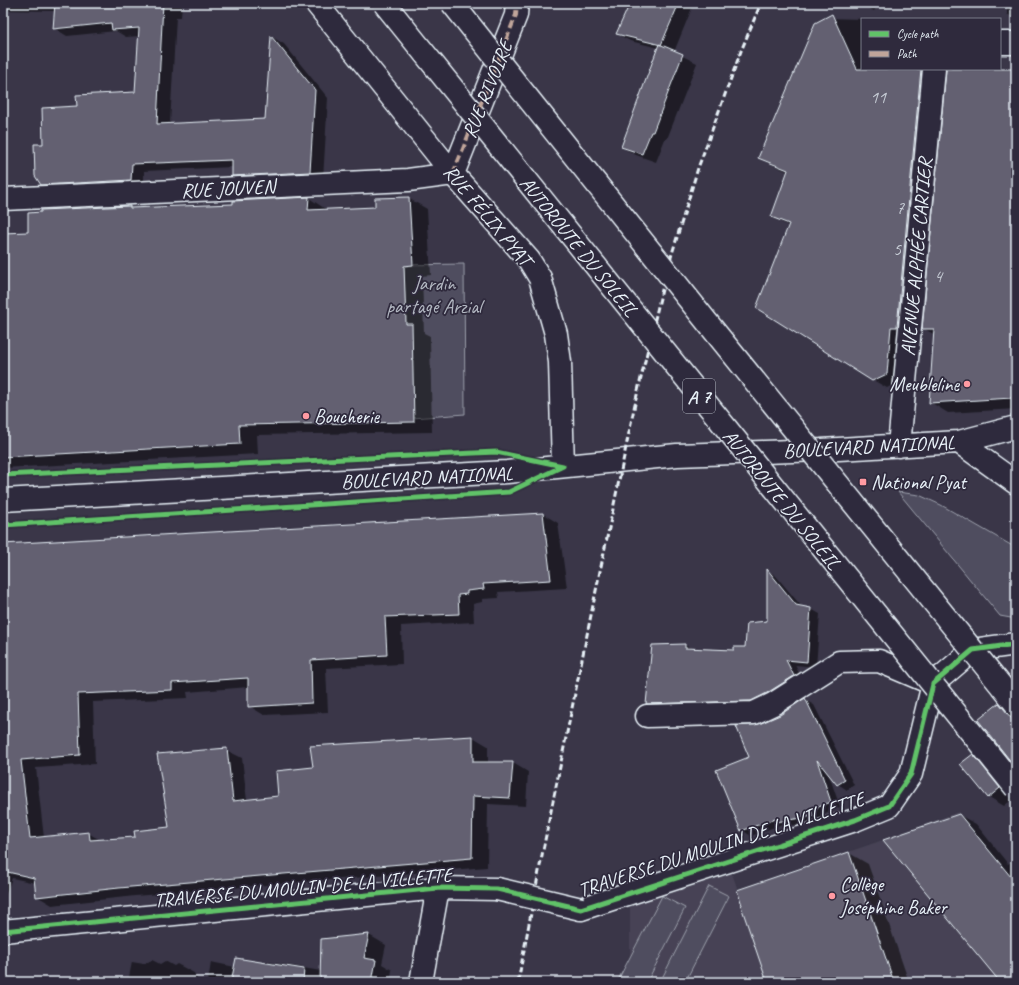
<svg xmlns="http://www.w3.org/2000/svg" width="1019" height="985" font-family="Caveat,sans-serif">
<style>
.built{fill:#464354}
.green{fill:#504e5f;stroke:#9ca0ac}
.shadow{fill:#0007}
.building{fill:#636171;stroke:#e8f1f8}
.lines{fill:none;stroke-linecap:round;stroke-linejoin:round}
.minor-casing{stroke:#e8f1f8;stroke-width:25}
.minor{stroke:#2f2a3d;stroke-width:22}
.rail{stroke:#e8f1f8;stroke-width:3;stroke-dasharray:6 3;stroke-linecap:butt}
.minor-bridge-casing{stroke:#e8f1f8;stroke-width:25;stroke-linecap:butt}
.highway-bridge-casing{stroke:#e8f1f8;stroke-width:25;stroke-linecap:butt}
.minor-bridge{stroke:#2f2a3d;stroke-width:22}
.highway-bridge{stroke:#2f2a3d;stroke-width:22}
.quiet{stroke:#c0a59a;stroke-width:4;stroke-dasharray:8 4;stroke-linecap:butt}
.cycleway-casing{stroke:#2f2a3d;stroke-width:8}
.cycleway{stroke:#61c268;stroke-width:5}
.poi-dot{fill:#ff9aa2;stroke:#2f2a3d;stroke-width:1.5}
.labels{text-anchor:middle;stroke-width:3.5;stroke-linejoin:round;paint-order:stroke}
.number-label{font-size:18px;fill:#c7cdd6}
.shield{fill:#2f2a3d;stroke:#b0b5c0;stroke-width:1}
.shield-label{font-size:19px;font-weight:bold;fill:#e8f1f8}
.street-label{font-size:20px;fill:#e8f1f8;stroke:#2f2a3d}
.park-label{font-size:20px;fill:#b3b8c2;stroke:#2f2a3d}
.poi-label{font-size:20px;fill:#e8f1f8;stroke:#2f2a3d;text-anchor:start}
</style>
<rect width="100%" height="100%" fill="#3a3648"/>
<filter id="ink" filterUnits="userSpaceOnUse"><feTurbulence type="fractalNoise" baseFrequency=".025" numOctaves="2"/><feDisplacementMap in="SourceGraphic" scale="8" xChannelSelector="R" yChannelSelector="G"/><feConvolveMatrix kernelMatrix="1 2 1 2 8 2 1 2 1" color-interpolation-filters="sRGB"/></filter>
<g filter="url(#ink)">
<!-- built -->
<path class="built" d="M958 812 1016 883V982H630V902L730 868 738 890 883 840Z"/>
<!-- green -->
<path class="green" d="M464 264 465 414 413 418 406 324 404 265Z
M898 492 919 495 941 505 1016 548V619L1000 616Z
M709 886 729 896 685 982H660Z
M662 896 685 908 647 982H617Z"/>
<!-- shadow -->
<path class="shadow" d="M3 3H182L181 17H176L170 124 266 120 272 37 284 44 328 98 323 179 246 183 233 175V167L144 171V187L55 192 42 184 44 145 78 107 136 93 140 36 126 37 116 31 67 36 54 28 55 11 3 10Z
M590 3H694L674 52 697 63 667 139H665L656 162 636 155 622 147 659 48 630 41 617 34 628 9Z
M860 3H879L874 11Z
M1007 3H1016V19L1007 14Z
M826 18 865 19H862V69H926L900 381 887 388 873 380 789 226 772 217 788 172 759 158Z
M947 69 1016 70V409L948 413 930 402 935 335 923 328Z
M309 198 327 210 376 208 408 198 427 209 431 275 422 276 424 333 430 336 432 432 257 435 258 454 3 468V234L29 233 42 211 130 207 135 209 234 205Z
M543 514 558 523 567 588 498 592 499 598 482 599V602L473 604 474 622 401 626 402 664 326 668 328 712 264 715 249 706V687L187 692 188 698 93 702 95 764 36 768 44 838 88 833 100 840 136 838 170 828 226 750 242 758 247 801 280 797 314 768 473 737 488 746V763H513L528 772 526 806 488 804 487 867 135 896 52 905 37 896 35 883 12 878 3 901V544Z
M768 571 776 576 802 607 811 609 820 614 816 667 795 665 803 681 761 705 656 708 647 703 685 645 692 649 735 651 745 648 768 622Z
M805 700 814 705 854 785 847 790 838 784 828 772 840 807 820 815 822 821 786 826 782 824 751 836 742 830 750 758 760 725 780 715Z
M999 704 1016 715V766Z
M973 755 988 764 1015 797 1004 806 989 797 961 765Z
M959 815 976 824 1008 864 1016 858V982H1002Z
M849 853 868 864 909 982H763Z
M369 935 386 945 382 964 392 970 390 982H208L211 962 235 967 262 963V961L321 971 322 940Z
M152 960 160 964 165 961 174 966 177 964 194 973 199 982H128L132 962 144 964Z"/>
<!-- building -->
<path class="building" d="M55 3H163L157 124 265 119 271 36 315 90 310 172 232 176V160L132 164 131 180 41 185 35 176 34 144H43L42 108 77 106 76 95 135 92 139 28 112 30 111 23 53 29Z
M630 3H679L661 45 616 34Z
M832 14 857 69H921L897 327H891L887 374 872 381 756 308 789 224 771 217 788 170 758 158 815 23Z
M659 44 683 54 653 132H651L642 154 621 147Z
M946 69H1016V396L1012 398 929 403 934 329H922Z
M309 197 308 210 375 207V198L409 197 413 265 404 266 406 324H412L414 422 239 425 240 444 3 457V233L28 232V213L41 212V210L130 206V208L233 204V201Z
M543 513 551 580 483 584 484 589 467 591V594L458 595 459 614 385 617 387 655 311 660 312 703 248 707V678L172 683V690L78 694 80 755 21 760 30 838 89 832 90 840 135 837 134 831 169 827 157 754 227 748 233 801 278 796 276 771 313 767 310 746 473 736V762H513L510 798 473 796 472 858 119 888 36 897 34 878 3 871V544Z
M767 569 796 605 811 608 807 662 786 660 794 676 767 693 751 701 646 704 652 645 685 644V648L734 650V647H745L747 623 767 621Z
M805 698 845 780 837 785 817 760 831 802 811 810 814 816 776 822 775 819 741 831 716 770 749 757 736 726 759 724 780 715Z
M999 703 1016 724V768L978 720Z
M973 754 1000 788 988 798 960 764Z
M959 814 1016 883V982H1000L883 840Z
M849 852 894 982H767L741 906 742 905 737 890Z
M369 934 364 958 376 960 372 982H320L321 939Z
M236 958 304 969 303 982H231Z"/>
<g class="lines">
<!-- minor casing -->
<g class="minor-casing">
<path id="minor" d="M316 3 453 174 529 260 540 278 556 334 560 362 563 466
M1000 43H1016
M3 199 408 180 453 174 516 15 517 3
M959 442 1016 483
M899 446 934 69
M3 500 507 472 677 455 821 450 959 442 1016 427
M647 716 754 713 773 704 839 662 879 661 933 684
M581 909 855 820 889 806 911 774 933 684 973 650 1016 644
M3 931 438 888 497 889
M421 982 438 888"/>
</g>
<!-- minor -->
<use href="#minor" class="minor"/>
<!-- rail -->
<path class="rail" d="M518 982 543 850 599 576 636 399 665 277 698 168 741 51 761 3"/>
<!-- minor-bridge casing -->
<g class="minor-bridge-casing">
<path id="minor-bridge" d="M497 889 581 909"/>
</g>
<!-- highway-bridge casing -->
<g class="highway-bridge-casing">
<path id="highway-bridge" d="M384 3 1016 788
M452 3 707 322 1016 704"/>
</g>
<!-- minor-bridge -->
<use href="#minor-bridge" class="minor-bridge"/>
<!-- highway-bridge -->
<use href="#highway-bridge" class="highway-bridge"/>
<!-- quiet -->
<path class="quiet" d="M453 174 516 15 517 3"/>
<!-- cycleway casing -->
<g class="cycleway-casing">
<path id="cycleway" d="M3 475 496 452 563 466
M3 525 509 492 563 466
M3 931 438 888 497 889 581 909 855 820 889 806 911 774 933 684 973 650 1016 644"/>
</g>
<!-- cycleway -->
<use href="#cycleway" class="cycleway"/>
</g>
</g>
<!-- markers -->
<g class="poi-dot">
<circle cx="967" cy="384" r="4"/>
<circle cx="306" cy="416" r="4"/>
<rect x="859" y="478" width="8" height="8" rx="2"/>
<circle cx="832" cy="896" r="4"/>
</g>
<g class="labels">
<!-- number labels -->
<g class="number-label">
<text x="878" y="103">11</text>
<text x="900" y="214">7</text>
<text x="897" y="255">5</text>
<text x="938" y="282">4</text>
</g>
<!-- shield labels -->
<rect class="shield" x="683" y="379" width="32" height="34" rx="3"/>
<g class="shield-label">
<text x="699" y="403">A 7</text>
</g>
<!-- street labels -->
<g class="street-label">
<text transform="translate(487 89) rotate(-68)" y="7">RUE RIVOIRE</text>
<text transform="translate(228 188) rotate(-3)" y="7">RUE JOUVEN</text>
<text transform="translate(488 215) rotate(50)" y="7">RUE FÉLIX PYAT</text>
<text transform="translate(579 246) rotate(51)" y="7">AUTOROUTE DU SOLEIL</text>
<text transform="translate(916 257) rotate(-85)" y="7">AVENUE ALPHÉE CARTIER</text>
<text transform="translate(869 446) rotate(-3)" y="7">BOULEVARD NATIONAL</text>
<text transform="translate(427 477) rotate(-3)" y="7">BOULEVARD NATIONAL</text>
<text transform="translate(782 499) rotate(51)" y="7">AUTOROUTE DU SOLEIL</text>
<text transform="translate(721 844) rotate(-18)" y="7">TRAVERSE DU MOULIN DE LA VILLETTE</text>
<text transform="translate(303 887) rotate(-5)" y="7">TRAVERSE DU MOULIN DE LA VILLETTE</text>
</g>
<!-- park labels -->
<g class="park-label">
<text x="434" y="290">Jardin<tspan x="434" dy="23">partagé Arzial</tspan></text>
</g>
<!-- poi labels -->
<g class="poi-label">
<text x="959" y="391" text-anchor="end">Meubleline</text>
<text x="314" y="423">Boucherie</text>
<text x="871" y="489">National Pyat</text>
<text x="840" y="891">Collège<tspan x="840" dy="23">Joséphine Baker</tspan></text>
</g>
</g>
<!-- margin -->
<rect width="1019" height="985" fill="none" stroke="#2f2a3d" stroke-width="16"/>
<rect x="8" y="8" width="1003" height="969" fill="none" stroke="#e8f1f8" stroke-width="1.5" filter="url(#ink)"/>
<!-- legend -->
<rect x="861" y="18" width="140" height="52" fill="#2f2a3d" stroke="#797a88"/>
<rect x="869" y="31" width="20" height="6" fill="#61c268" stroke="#797a88"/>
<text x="897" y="38" font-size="12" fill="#e8f1f8">Cycle path</text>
<rect x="869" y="51" width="20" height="6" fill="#c0a59a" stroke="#797a88"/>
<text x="897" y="58" font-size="12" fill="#e8f1f8">Path</text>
</svg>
